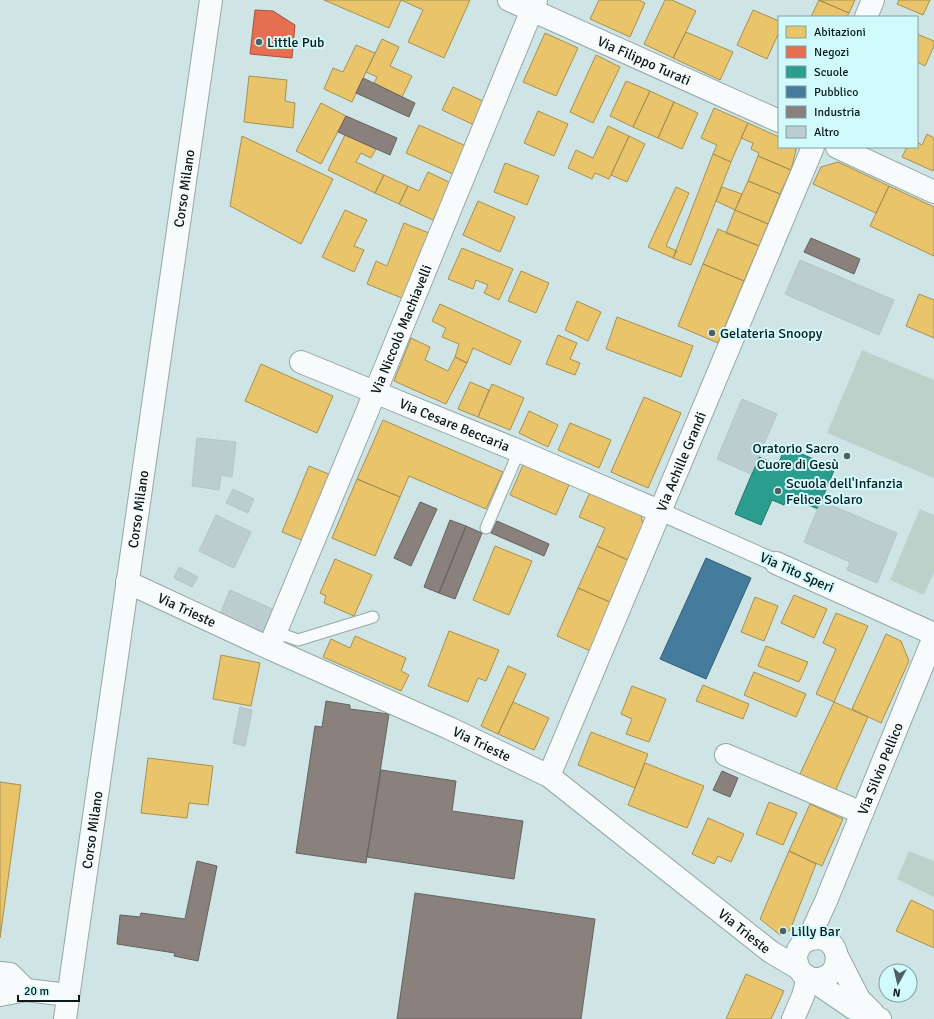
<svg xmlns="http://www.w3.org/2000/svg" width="934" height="1019" font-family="Signika,sans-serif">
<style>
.green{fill:#bbd1ca}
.homes{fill:#e9c46a;stroke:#a69152}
.shops{fill:#e76f51;stroke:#a55540}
.schools{fill:#2a9d8f;stroke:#20756c}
.public{fill:#457b9d;stroke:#335e76}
.industry{fill:#8a817c;stroke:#64625f}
.building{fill:#bbcdcf;stroke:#b4c5c7}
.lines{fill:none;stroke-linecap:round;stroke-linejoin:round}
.service-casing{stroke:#96a7a8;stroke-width:13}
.pedestrian-casing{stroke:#96a7a8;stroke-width:19}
.minor-casing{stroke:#96a7a8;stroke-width:24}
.secondary-casing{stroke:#96a7a8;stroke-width:24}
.service{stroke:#f8fbfb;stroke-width:11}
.pedestrian{stroke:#f8fbfb;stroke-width:17}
.minor{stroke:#f8fbfb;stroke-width:22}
.secondary{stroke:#f8fbfb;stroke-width:22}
.poi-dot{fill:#4f6061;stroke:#d1fafd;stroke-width:1.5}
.labels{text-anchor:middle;stroke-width:4;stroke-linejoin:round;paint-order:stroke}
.poi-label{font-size:14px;fill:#0a191a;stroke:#d1fafd;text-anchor:start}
.street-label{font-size:14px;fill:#0a191a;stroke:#d1fafd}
</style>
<rect width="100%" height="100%" fill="#cee4e5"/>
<!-- green -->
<path class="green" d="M862 350 934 380V478L827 433Z
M920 509 934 515V572L924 595 890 580Z
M909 851 934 861V897L897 879Z"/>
<!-- homes -->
<path class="homes" d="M324 0H401L389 28Z
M401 0H470L444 58 408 42 423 10Z
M599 0H639L645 3 630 37 590 19Z
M665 0H672L696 11 673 58 644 44Z
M818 0H855L849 13Z
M819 0 849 13 847 17H811Z
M899 0H930L923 15 897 4Z
M753 10 779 21V32L767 59 737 45Z
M686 32 733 52 720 80 673 58Z
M545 33 578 48 556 96 523 82Z
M917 34 934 41V46L925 66 917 62Z
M382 39 399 47 390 66 412 76 402 97 374 83 377 77 366 72Z
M356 45 375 53 352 102 324 89 333 68 343 72Z
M596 55 620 67 593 123 570 112Z
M249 76 287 80 285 101 295 103 293 128 244 122Z
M626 81 650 91 633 127 610 116Z
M453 87 485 102 474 125 442 110Z
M650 91 674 102 658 138 633 127Z
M674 102 698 113 682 149 658 138Z
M321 103 346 116 321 164 296 151Z
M714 108 748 123 731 162 713 154 717 145 701 138Z
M538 111 568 124 554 156 524 143Z
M748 123 779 137V147H796V150L791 170 758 156 759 153 751 149 753 143 741 138Z
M419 125 466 146 453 174 406 153Z
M608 126 629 136 609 179 595 173 592 179 568 168 576 150 593 158Z
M927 134 934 138V168L933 171 902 157 907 147H917V142L922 145Z
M345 135 376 149 371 158 361 153 356 162 384 175 375 193 328 170Z
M242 136 333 179 301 244 230 206Z
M629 136 645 144 627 182 611 175Z
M713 154 731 162 691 265 673 258Z
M758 156 791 170 780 194 748 181Z
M838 162 889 186 876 213 813 184 821 167Z
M505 163 539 176 527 205 494 192Z
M428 172 451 183 433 220 399 204 408 186 419 191Z
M384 175 408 186 399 204 375 193Z
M748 181 780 194 768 224 735 210Z
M889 186 934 207V256L870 226Z
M676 187 689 193 666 246 677 251 673 258 648 247Z
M722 187 742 194 735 210 716 201Z
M478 201 515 217 500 252 463 235Z
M345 210 367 220 354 246 364 250 354 272 322 257Z
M735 210 768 224 759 246 726 233Z
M404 223 429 233 402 298 367 284 376 261 387 266Z
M718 229 759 246 744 281 703 264Z
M462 248 513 269 499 300 484 293 488 285 476 280 473 289 448 279Z
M703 264 744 281 718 343 678 326Z
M521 271 549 283 536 313 508 301Z
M919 294 934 300V338L906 326Z
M577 301 601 312 588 341 565 330Z
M440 304 521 341 510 365 473 348 467 363 455 357 459 344 442 337 446 328 432 321Z
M617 317 693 346 681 377 606 349Z
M558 335 577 343 570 359 580 363 575 375 546 364Z
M411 338 430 347 425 360 448 371 455 357 467 363 446 404 394 381Z
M261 364 333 396 317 433 245 401Z
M470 382 489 390 478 417 458 409Z
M492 384 524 398 510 430 478 417Z
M644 397 681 413 648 488 611 472Z
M529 411 558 425 548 447 519 433Z
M383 420 503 472 486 509 409 476 400 497 357 479Z
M570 423 611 440 599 468 558 450Z
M523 465 569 485 556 515 510 495Z
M309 466 331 475 304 541 282 532Z
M357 479 400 497 375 556 332 538Z
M590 492 641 515 644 531 630 561 597 546 605 528 579 517Z
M495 546 532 561 509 615 473 600Z
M597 546 630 561 612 603 578 588Z
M335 559 372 575 354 616 324 603 326 596 320 593Z
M578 588 612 603 590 651 557 636Z
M794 595 827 609 814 638 781 623Z
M755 597 778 606 764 641 741 632Z
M836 613 868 626 834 702 816 694 836 649 823 643Z
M449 631 499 650 486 681 478 678 468 702 428 686Z
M886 634 901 641 909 661 881 723 852 709Z
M355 636 406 658 401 671 409 675 401 691 323 657 331 639 350 648Z
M766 646 808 662 799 682 758 666Z
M221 655 260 663 251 706 213 699Z
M508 666 526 674 498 734 481 726Z
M754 672 806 694 796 717 744 695Z
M703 685 749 704 743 719 696 701Z
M632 686 666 699 649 742 626 734 632 719 621 714Z
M513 702 549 718 534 750 498 734Z
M834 702 868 717 833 796 797 780Z
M591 732 648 754 635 788 578 765Z
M148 758 213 766 208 805 189 803 187 818 141 813Z
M645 763 704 786 687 828 628 805Z
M0 782 21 785 0 938Z
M769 802 797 813 783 845 756 834Z
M810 804 843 819 822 866 789 851Z
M708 818 744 834 731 862 718 856 714 864 692 854Z
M789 851 816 864 790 930 780 935 760 919Z
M911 900 934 911V948L896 931Z
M746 974 784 991 771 1019H726Z"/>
<!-- shops -->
<path class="shops" d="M255 10 273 11 295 25 292 58 250 54Z"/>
<!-- schools -->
<path class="schools" d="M785 447 835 468 818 509 788 496 784 505 772 500 761 525 735 514 759 457 778 465Z"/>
<!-- public -->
<path class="public" d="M706 558 751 578 706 679 660 659Z"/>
<!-- industry -->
<path class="industry" d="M363 78 415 103 409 117 356 93Z
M346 116 397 138 390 155 338 132Z
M811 238 860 259 854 274 804 252Z
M420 502 437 509 411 566 394 558Z
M450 520 466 526 439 593 424 587Z
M497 521 549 544 544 556 491 533Z
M466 526 482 533 455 599 439 593Z
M326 701 350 705V709L389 714 366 863 296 853 315 726 322 727Z
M381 770 456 781 452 811 523 821 514 879 367 857Z
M722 771 738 778 730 797 713 790Z
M197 861 217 866 198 961 174 956 175 953 117 944 120 915 140 917 141 913 185 919Z
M415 893 595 919 581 1019H397Z"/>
<!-- building -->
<path class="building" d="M800 260 894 300 879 335 785 294Z
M742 399 777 414 751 474 717 459Z
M197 438 236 442 232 477 221 475 219 490 192 486Z
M233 489 254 499 248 513 226 503Z
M821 501 897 533 877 583 847 570 850 562 804 542Z
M216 515 251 532 234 568 199 551Z
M179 567 198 577 192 587 174 578Z
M230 590 279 612 268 635 220 614Z
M240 707 252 710 245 746 233 743Z"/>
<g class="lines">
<!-- service casing -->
<g class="service-casing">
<path id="service" d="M486 528 519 451
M275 632 298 640 373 617"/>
</g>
<!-- pedestrian casing -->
<g class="pedestrian-casing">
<path id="pedestrian" d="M659 511 776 563"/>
</g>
<!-- minor casing -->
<g class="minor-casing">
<g id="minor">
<path id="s1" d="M509 0 779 121"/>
<path d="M866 17 873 0"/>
<path d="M837 147 934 192"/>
<path id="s2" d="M301 362 519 451 659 511"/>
<path d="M776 563 934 634"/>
<path id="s3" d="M127 582 269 648 449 728 549 776 771 952 798 968"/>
<path id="s4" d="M269 648 386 366 536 0"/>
<path d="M726 755 862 813"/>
<path id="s5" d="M549 776 813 147"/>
<path id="s6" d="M808 940 826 901 934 637"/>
<path d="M838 958 859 999 873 1013"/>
<path d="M0 973 10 974 26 990"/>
<path d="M812 979C848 982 842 931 812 939 806 940 801 944 798 950 794 958 797 966 802 973L853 1008 880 1019"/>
<path d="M0 995 26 990 68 995"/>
<path d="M793 1019 803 996 808 977"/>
</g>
</g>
<!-- secondary casing -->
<g class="secondary-casing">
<g id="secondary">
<path id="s7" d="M65 1019 211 0"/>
</g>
</g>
<!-- service -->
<use href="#service" class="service"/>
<!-- pedestrian -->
<use href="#pedestrian" class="pedestrian"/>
<!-- minor -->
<use href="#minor" class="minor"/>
<!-- secondary -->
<use href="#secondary" class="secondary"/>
</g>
<!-- markers -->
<g class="poi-dot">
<circle cx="259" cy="42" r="4"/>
<circle cx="712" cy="333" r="4"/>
<circle cx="847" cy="456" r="4"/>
<circle cx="778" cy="491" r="4"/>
<circle cx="783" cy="931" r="4"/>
</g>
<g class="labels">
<!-- poi labels -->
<g class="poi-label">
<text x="267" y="47">Little Pub</text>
<text x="720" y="338">Gelateria Snoopy</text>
<text x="839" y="453" text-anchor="end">Oratorio Sacro<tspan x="839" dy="16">Cuore di Gesù</tspan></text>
<text x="786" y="488">Scuola dell'Infanzia<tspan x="786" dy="16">Felice Solaro</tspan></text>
<text x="791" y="936">Lilly Bar</text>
</g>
<!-- street labels -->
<g class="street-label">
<text dy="5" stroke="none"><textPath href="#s1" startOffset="148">Via Filippo Turati</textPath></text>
<text dy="5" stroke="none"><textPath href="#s7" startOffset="839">Corso Milano</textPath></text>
<text dy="5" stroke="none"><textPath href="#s4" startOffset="345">Via Niccolò Machiavelli</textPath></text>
<text dy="5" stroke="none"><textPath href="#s2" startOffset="166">Via Cesare Beccaria</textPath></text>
<text dy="5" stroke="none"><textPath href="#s5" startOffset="341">Via Achille Grandi</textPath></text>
<text dy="5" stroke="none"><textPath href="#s7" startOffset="515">Corso Milano</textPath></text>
<text transform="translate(797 572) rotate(24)" y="5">Via Tito Speri</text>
<text dy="5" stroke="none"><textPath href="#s3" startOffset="66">Via Trieste</textPath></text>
<text dy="5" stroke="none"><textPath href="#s3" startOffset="390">Via Trieste</textPath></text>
<text dy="5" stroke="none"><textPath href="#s6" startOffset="186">Via Silvio Pellico</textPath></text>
<text dy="5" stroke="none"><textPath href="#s7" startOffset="191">Corso Milano</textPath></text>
<text dy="5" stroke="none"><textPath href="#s3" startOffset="714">Via Trieste</textPath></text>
</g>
</g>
<!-- legend -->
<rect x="778" y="16" width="140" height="132" fill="#d1fafd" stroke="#81a0a2"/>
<rect x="786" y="26" width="20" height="12" fill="#e9c46a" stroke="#81a0a2"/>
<text x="814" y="36" font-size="12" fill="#0a191a">Abitazioni</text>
<rect x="786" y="46" width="20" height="12" fill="#e76f51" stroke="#81a0a2"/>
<text x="814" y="56" font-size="12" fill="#0a191a">Negozi</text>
<rect x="786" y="66" width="20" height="12" fill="#2a9d8f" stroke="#81a0a2"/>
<text x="814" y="76" font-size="12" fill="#0a191a">Scuole</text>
<rect x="786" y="86" width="20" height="12" fill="#457b9d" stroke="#81a0a2"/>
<text x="814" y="96" font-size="12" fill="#0a191a">Pubblico</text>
<rect x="786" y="106" width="20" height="12" fill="#8a817c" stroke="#81a0a2"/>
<text x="814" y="116" font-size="12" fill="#0a191a">Industria</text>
<rect x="786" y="126" width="20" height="12" fill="#bbcdcf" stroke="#81a0a2"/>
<text x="814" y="136" font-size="12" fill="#0a191a">Altro</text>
<!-- north arrow -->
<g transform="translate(898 983) rotate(188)"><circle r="19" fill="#d1fafd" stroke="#81a0a2"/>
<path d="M0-3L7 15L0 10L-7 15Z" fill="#4f6061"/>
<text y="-6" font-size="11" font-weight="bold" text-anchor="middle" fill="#0a191a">N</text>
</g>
<!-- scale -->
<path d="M18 995v6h61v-6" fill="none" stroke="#0a191a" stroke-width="2"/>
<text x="24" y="995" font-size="12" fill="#0a191a" stroke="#d1fafd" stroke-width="3" paint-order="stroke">20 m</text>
</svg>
